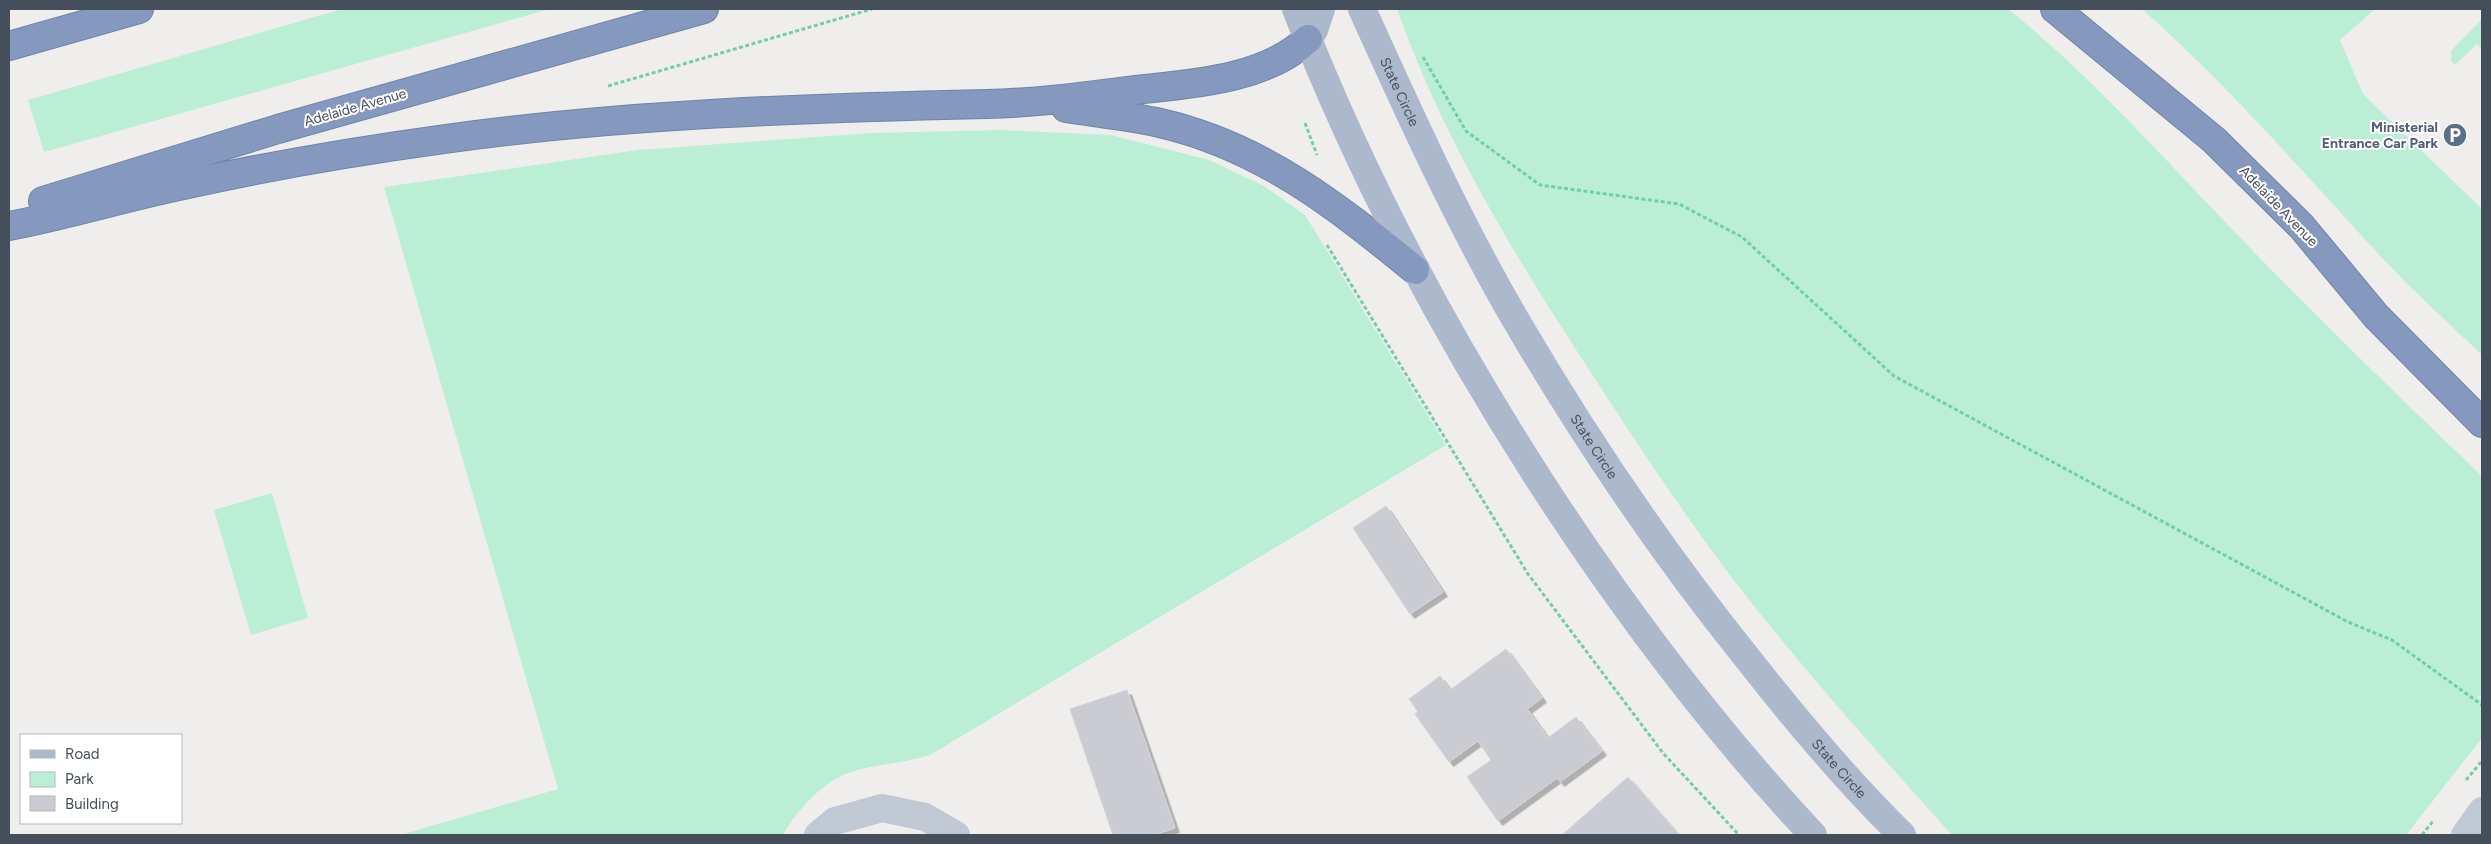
<svg xmlns="http://www.w3.org/2000/svg" width="2491" height="844" font-family="Figtree,sans-serif">
<style>
.green{fill:#baefd5}
.building{fill:#caccd2;stroke:#d1d3d9;filter:url(#shadow)}
.lines{fill:none;stroke-linecap:round;stroke-linejoin:round}
.highway-casing{stroke:#6f84a9;stroke-width:30}
.path{stroke:#72cdaa;stroke-width:3;stroke-dasharray:4 2.5;stroke-linecap:butt}
.street{stroke:#c0c8d3;stroke-width:28}
.primary{stroke:#acb9cd;stroke-width:28}
.highway{stroke:#8499bd;stroke-width:28}
.labels{text-anchor:middle;stroke-width:4;stroke-linejoin:round;paint-order:stroke}
.street-label{font-size:14px;fill:#454e5b;stroke:#fff}
.service-label{font-size:14px;font-weight:bold;fill:#4e5e75;stroke:#fff;text-anchor:end}
</style>
<defs>
<filter id="shadow"><feDropShadow dx="4.5" dy="4.5" stdDeviation="0" flood-color="#0004"/></filter>
</defs>
<rect width="100%" height="100%" fill="#f0eded"/>
<!-- green -->
<path class="green" d="M342 9H550L44 152 28 100Z
M1397 9H2008C2089 74 2157 151 2229 226 2311 312 2396 394 2482 476V696L2477 697 2482 700V738L2406 835H1952C1879 754 1806 673 1739 587 1679 509 1625 425 1571 342 1503 236 1439 128 1397 9Z
M2142 9H2375L2340 40 2363 94 2482 209V355C2451 325 2417 295 2387 263 2307 177 2230 87 2142 9Z
M2482 19V49L2477 44 2455 65 2451 61V51Z
M999 130 1111 135 1209 160 1264 186 1305 215 1446 445 930 755C907 762 884 764 861 769 826 777 800 806 783 835H400L558 789 384 187 638 150 871 133Z
M272 493 308 618 251 635 214 510Z"/>
<!-- building -->
<path class="building" d="M1386 506 1443 592 1410 614 1353 528Z
M1506 649 1542 698 1527 709 1548 738 1576 717 1602 751 1560 782 1557 778 1498 821 1467 777 1491 760 1478 741 1449 762 1415 714 1418 712 1409 699 1440 676 1450 690Z
M1127 690 1175 828 1154 835H1113L1070 709Z
M1628 777 1679 835H1562Z"/>
<g class="lines">
<!-- highway casing -->
<g class="highway-casing">
<path id="highway" d="M2055 9 2214 140 2302 227 2376 316 2482 423
M9 46 139 9
M1066 108C1097 113 1129 116 1160 123 1261 146 1337 206 1415 270
M43 201 278 129 704 9
M9 226C67 215 125 197 183 185 269 166 357 151 445 139 624 114 806 108 987 104 1034 103 1080 97 1126 91 1185 84 1262 82 1308 39"/>
</g>
<!-- path -->
<path class="path" d="M1423 57 1466 131 1540 185 1679 204 1742 237 1894 376 2348 622 2392 640 2482 705
M608 86 872 9
M1305 123 1317 155
M1327 245 1528 574 1663 753 1739 835
M2466 780 2482 761
M2422 835 2434 820"/>
<!-- street -->
<path class="street" d="M818 835 835 821 882 808 925 817 956 835
M2465 835 2482 811"/>
<!-- primary -->
<g class="primary">
<path d="M1296 9C1360 174 1444 332 1540 481 1621 606 1711 726 1813 835"/>
<path id="s1" d="M1362 9C1409 113 1457 219 1514 317 1584 437 1661 551 1748 659 1795 719 1848 782 1902 835"/>
<path d="M1308 39 1314 30 1321 9"/>
</g>
<!-- highway -->
<use href="#highway" class="highway"/>
</g>
<!-- icons -->
<defs>
<g id="parking-disc" transform="scale(1.25)"><circle r="9.5" fill="#5c6f8a" stroke="#fff"/><path d="M-3.5-5.5H1a3.5 3.5 0 0 1 0 7H-1V5.5H-3.5ZM-1-3.4V-.6H.8a1.4 1.4 0 0 0 0-2.8Z" fill="#fff"/></g>
</defs>
<g fill-rule="evenodd">
<use href="#parking-disc" x="2455" y="135"/>
</g>
<g class="labels">
<!-- street labels -->
<g class="street-label">
<text dy="5" stroke="none"><textPath href="#s1" startOffset="91">State Circle</textPath></text>
<text transform="translate(355 107) rotate(-16)" y="5">Adelaide Avenue</text>
<text transform="translate(2279 206) rotate(46)" y="5">Adelaide Avenue</text>
<text dy="5" stroke="none"><textPath href="#s1" startOffset="496">State Circle</textPath></text>
<text dy="5" stroke="none"><textPath href="#s1" startOffset="901">State Circle</textPath></text>
</g>
<!-- service labels -->
<g class="service-label">
<text x="2438" y="132">Ministerial<tspan x="2438" dy="16">Entrance Car Park</tspan></text>
</g>
</g>
<!-- border -->
<rect width="2491" height="844" fill="none" stroke="#454e5b" stroke-width="20"/>
<!-- legend -->
<rect x="20" y="734" width="162" height="90" fill="#ffffff" stroke="#b5b8bd"/>
<rect x="30" y="750" width="25" height="8" fill="#acb9cd" stroke="#b5b8bd"/>
<text x="65" y="759" font-size="15" fill="#454e5b">Road</text>
<rect x="30" y="772" width="25" height="15" fill="#baefd5" stroke="#b5b8bd"/>
<text x="65" y="784" font-size="15" fill="#454e5b">Park</text>
<rect x="30" y="796" width="25" height="15" fill="#caccd2" stroke="#b5b8bd"/>
<text x="65" y="809" font-size="15" fill="#454e5b">Building</text>
</svg>
